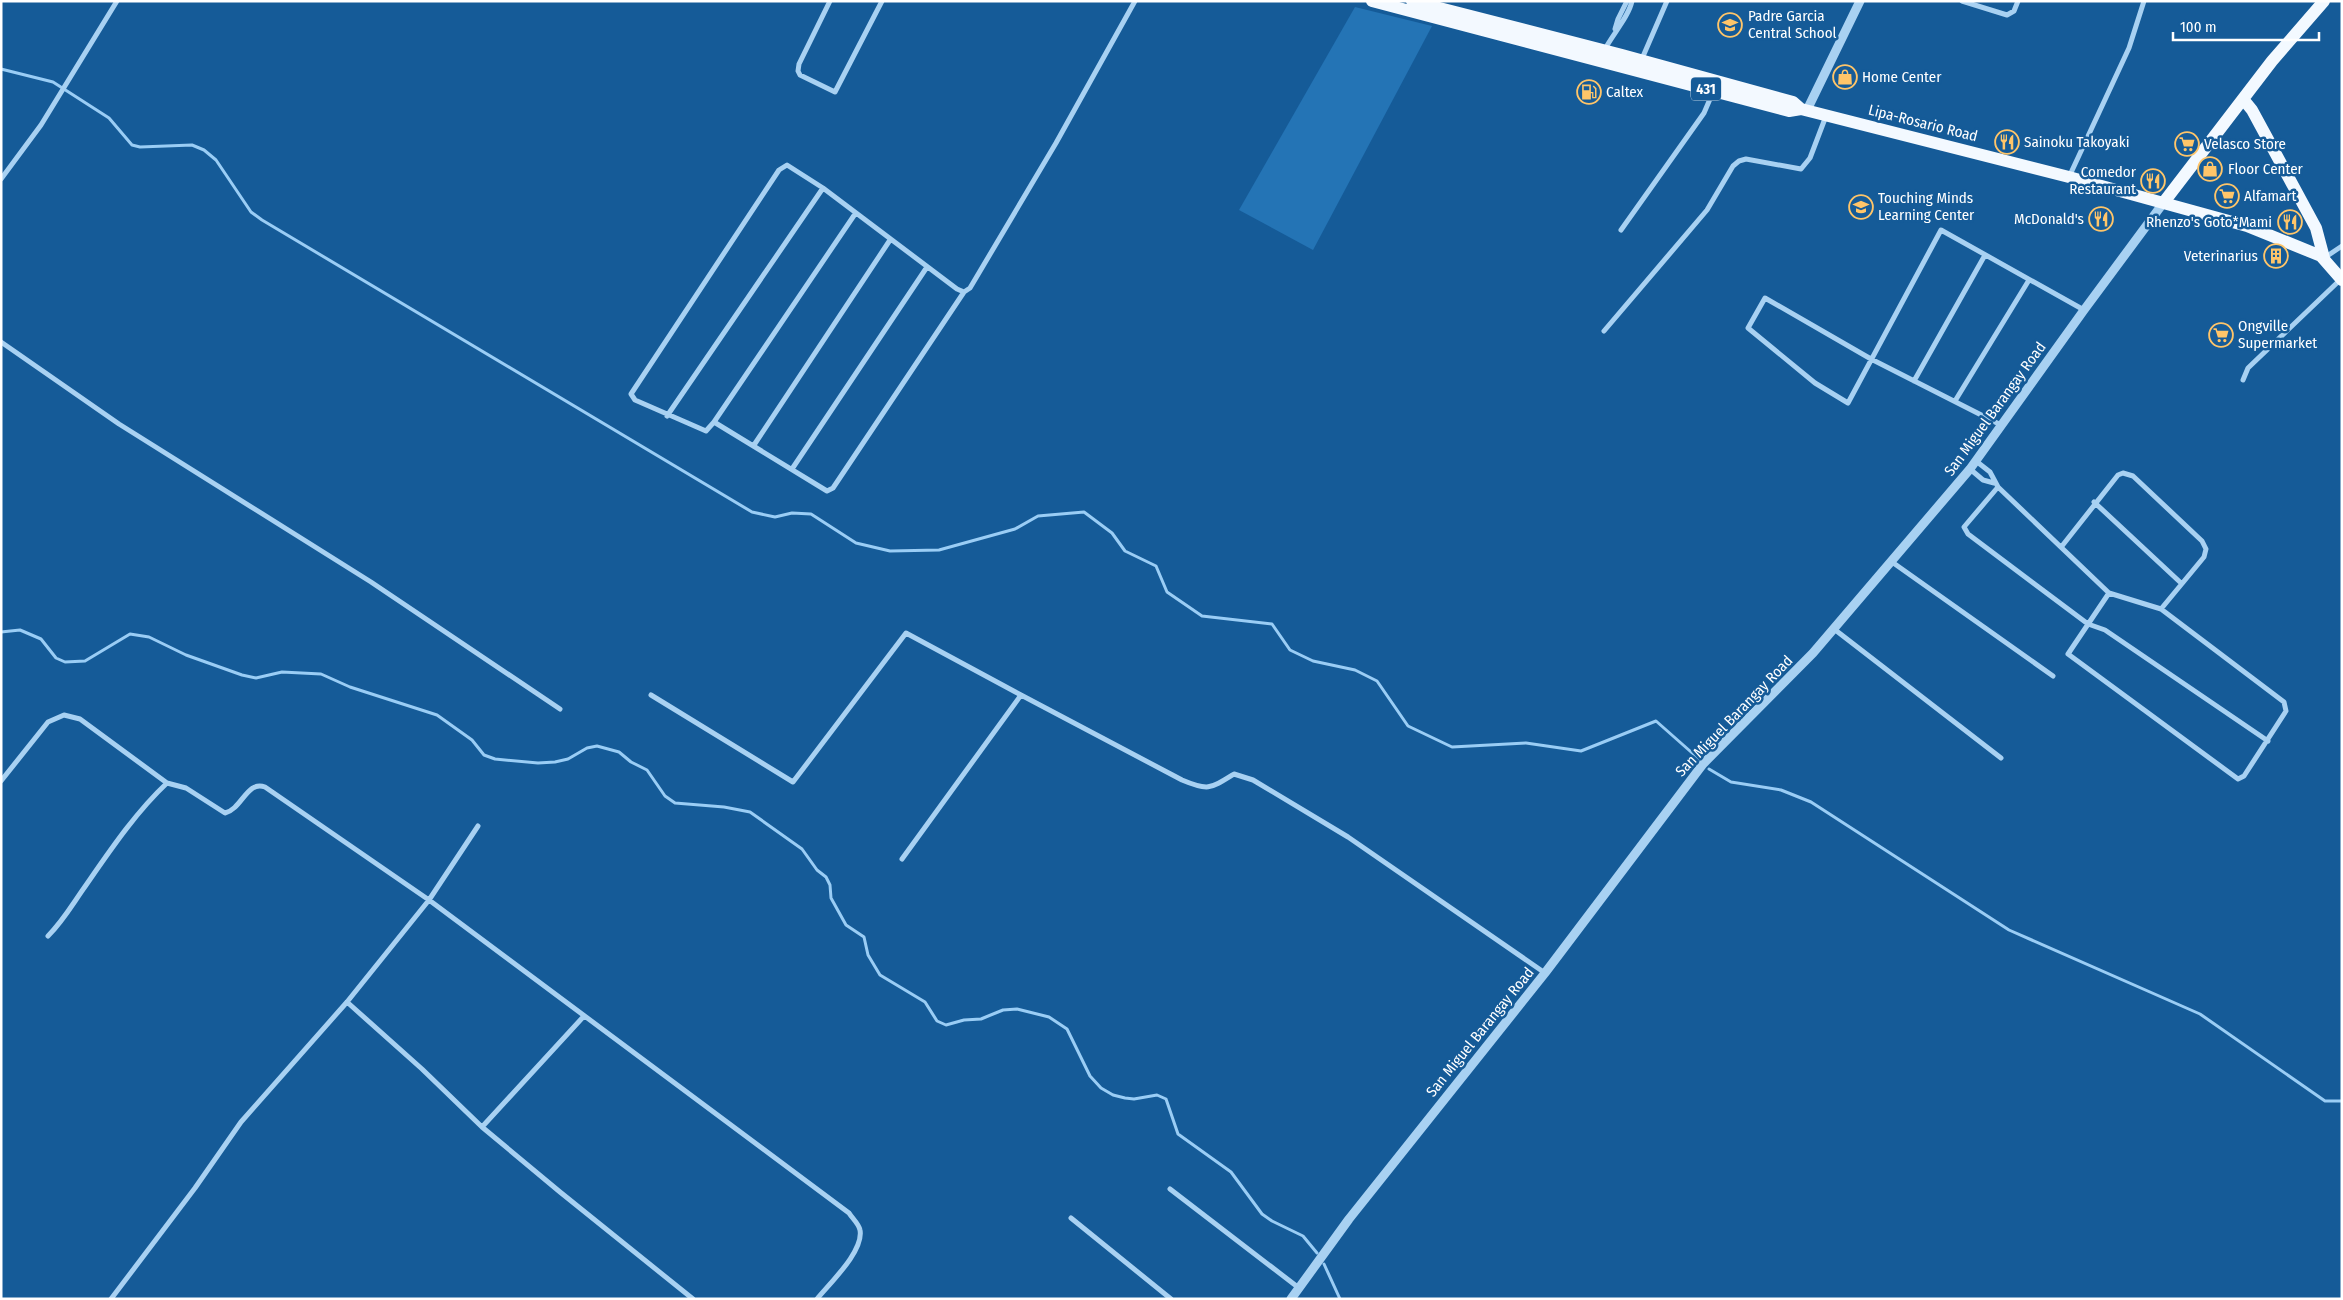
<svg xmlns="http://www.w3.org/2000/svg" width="2343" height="1300" font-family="'Fira Sans Condensed',sans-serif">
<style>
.green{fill:#2474b5}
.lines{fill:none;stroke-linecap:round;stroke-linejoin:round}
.stream{stroke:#9acdf5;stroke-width:3}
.minor{stroke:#a8d1f2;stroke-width:5}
.tertiary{stroke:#a8d1f2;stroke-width:9}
.primary{stroke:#f3f9ff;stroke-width:12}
.labels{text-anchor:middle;stroke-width:5;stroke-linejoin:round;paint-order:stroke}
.shield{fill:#155b98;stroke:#b9cee0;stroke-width:1}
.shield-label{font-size:14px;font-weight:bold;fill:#fff}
.poi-label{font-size:15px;fill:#fff;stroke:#155b98;text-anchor:start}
.street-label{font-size:15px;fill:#fff;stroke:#155b98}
</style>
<rect width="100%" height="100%" fill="#155b98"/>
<!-- green -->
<path class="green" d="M1355 7 1432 26 1313 250 1239 210Z"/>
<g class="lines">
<!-- stream -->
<path class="stream" d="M1 69 53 82 109 118 132 145 140 147 192 145 204 150 216 160 251 212 262 220 752 512 775 517 792 513 811 514 856 543 890 551 939 550 1015 529 1038 516 1084 512 1112 533 1125 551 1156 566 1167 592 1202 616 1272 624 1290 650 1313 661 1355 670 1377 681 1408 726 1452 747 1526 743 1581 751 1656 721 1699 759
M1 632 20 630 41 639 56 658 65 662 85 661 130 634 149 637 186 655 242 675 256 678 282 672 321 674 350 687 437 715 472 740 484 755 495 759 538 763 555 762 568 759 587 748 597 746 619 752 631 762 647 770 665 796 675 803 724 807 750 812 802 849 817 870 826 877 830 885 831 898 846 925 864 937 868 955 880 975 925 1002 937 1021 946 1025 964 1020 981 1019 1003 1010 1017 1009 1049 1017 1067 1029 1090 1076 1101 1088 1113 1095 1125 1098 1134 1099 1157 1095 1166 1099 1178 1134 1231 1172 1262 1214 1272 1221 1303 1236 1317 1253
M1709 769 1731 782 1781 790 1811 802 2009 930 2200 1014 2325 1101H2342
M1324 1264 1340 1299"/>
<!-- minor -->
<path class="minor" d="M830 1 799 64 798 71 800 75 835 92 882 1
M1962 1 2007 15 2014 11 2018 1
M1615 29 1618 19 1627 1
M1605 49C1613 34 1629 16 1632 1
M1641 61 1667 1
M2069 177 2129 48 2144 1
M1 179 41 125 117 1
M1621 230 1704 113 1713 92
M2324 258 2342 246
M964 292 957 289 823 188 787 165 779 170 631 394 635 400 706 431 714 422 827 491 833 488 964 292 970 288 1056 143 1135 1
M1604 331 1707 210 1733 166 1739 161 1746 159 1801 169 1810 158 1826 116
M1 342 119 424 371 582 560 709
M2243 380 2248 368 2341 279
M1914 381 1985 255
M1955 401 2029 280
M667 416 823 188
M714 422 855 214
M2001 425 1871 359 1765 298 1748 328 1815 383 1848 403 1941 230 2084 310
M754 445 890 240
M1976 461 1990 472 1998 487 2109 593 2161 609 2284 702 2286 711 2244 776 2238 779 2068 654 2109 593
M792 469 927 267
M1970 469 1983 480 1994 483
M1998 487 1964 527 1968 534 2088 624 2105 630 2268 741
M2094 502 2181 583
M2062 546 2118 475 2123 473 2133 476 2202 541 2206 549 2204 557 2161 609
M1892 562 2053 676
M1834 629 2001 758
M651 695 793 782 906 633 1021 695
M1 781 48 722 64 715 80 719 167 783
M902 859 1021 695 1182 780C1208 791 1210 789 1234 774L1253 780 1348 837 1545 973
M48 936C63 921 72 905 84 888 109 852 135 813 167 783L186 788 225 813C242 809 247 780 265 787L429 900 849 1213C852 1218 859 1224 860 1230 864 1251 830 1283 817 1299
M347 1002 422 1069 482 1127 560 1192 693 1299
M482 1127 584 1016
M1170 1189 1299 1288
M1071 1218 1171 1299
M111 1299 195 1188 241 1122 347 1002 429 900 478 826"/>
<!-- tertiary -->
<path class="tertiary" d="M1807 110 1860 1
M1291 1299 1349 1219 1545 973 1703 764 1813 653 1970 469 2084 310 2164 202"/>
<!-- primary -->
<path class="primary" d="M1372 1 1789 111 1801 109 1793 102 1622 55 1412 1
M2243 99 2252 110 2316 228 2324 258
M1801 109 2069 177 2247 226 2321 256 2342 280
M2164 202 2272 61 2324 1"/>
</g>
<!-- icons -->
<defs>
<g id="school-ring" transform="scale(1.25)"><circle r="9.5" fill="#155b98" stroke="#ffc569" stroke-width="1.5"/><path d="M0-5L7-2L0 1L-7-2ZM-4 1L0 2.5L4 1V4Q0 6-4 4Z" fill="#ffc569"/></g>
<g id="shop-ring" transform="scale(1.25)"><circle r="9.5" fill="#155b98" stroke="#ffc569" stroke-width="1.5"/><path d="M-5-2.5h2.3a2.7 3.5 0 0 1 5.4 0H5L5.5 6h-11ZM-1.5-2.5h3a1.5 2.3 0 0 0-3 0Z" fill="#ffc569"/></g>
<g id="fuel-ring" transform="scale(1.25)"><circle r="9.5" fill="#155b98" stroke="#ffc569" stroke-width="1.5"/><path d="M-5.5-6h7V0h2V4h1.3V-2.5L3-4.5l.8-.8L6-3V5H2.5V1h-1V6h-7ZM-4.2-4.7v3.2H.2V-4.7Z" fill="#ffc569"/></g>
<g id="restaurant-ring" transform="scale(1.25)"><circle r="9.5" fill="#155b98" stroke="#ffc569" stroke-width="1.5"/><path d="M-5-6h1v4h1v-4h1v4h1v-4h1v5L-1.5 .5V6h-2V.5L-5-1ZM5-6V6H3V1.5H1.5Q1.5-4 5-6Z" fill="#ffc569"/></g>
<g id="supermarket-ring" transform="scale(1.25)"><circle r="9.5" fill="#155b98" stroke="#ffc569" stroke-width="1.5"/><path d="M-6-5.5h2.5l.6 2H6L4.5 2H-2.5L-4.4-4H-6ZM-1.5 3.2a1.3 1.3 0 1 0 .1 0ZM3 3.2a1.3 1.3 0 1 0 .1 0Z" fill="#ffc569"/></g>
<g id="building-ring" transform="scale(1.25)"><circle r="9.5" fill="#155b98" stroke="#ffc569" stroke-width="1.5"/><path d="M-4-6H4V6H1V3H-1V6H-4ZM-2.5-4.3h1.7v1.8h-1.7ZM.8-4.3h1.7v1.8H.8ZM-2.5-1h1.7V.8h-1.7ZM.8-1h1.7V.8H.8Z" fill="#ffc569"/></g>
</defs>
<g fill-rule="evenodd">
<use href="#school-ring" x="1730" y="25"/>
<use href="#shop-ring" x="1845" y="77"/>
<use href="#fuel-ring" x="1589" y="92"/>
<use href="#restaurant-ring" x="2007" y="142"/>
<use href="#supermarket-ring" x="2187" y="144"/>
<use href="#shop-ring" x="2210" y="169"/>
<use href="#restaurant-ring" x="2153" y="181"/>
<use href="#supermarket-ring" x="2227" y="196"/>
<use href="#school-ring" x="1861" y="207"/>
<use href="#restaurant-ring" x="2101" y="219"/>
<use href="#restaurant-ring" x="2290" y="222"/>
<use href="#building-ring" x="2276" y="256"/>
<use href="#supermarket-ring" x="2221" y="335"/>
</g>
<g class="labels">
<!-- shield labels -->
<rect class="shield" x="1691" y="77.5" width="30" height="23" rx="4"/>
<g class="shield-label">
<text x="1706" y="94">431</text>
</g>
<!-- poi labels -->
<g class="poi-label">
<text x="1748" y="21">Padre Garcia<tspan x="1748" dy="17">Central School</tspan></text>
<text x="1862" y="82">Home Center</text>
<text x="1606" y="97">Caltex</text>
<text x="2024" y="147">Sainoku Takoyaki</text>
<text x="2204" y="149">Velasco Store</text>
<text x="2228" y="174">Floor Center</text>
<text x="2136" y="177" text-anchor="end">Comedor<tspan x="2136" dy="17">Restaurant</tspan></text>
<text x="2244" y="201">Alfamart</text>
<text x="1878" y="203">Touching Minds<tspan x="1878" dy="17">Learning Center</tspan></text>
<text x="2084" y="224" text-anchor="end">McDonald's</text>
<text x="2272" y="227" text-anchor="end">Rhenzo's Goto*Mami</text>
<text x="2258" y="261" text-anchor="end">Veterinarius</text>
<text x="2238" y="331">Ongville<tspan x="2238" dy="17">Supermarket</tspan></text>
</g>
<!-- street labels -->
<g class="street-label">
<text transform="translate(1923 123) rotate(14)" y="5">Lipa-Rosario Road</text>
<text transform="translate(1995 409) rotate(-54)" y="5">San Miguel Barangay Road</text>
<text transform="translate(1734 716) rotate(-46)" y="5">San Miguel Barangay Road</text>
<text transform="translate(1480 1032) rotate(-51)" y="5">San Miguel Barangay Road</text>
</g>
</g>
<!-- border -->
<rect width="2343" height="1300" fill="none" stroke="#ffffff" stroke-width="5"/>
<!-- scale -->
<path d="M2173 32v8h146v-8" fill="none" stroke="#ffffff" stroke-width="2.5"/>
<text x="2180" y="32" font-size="15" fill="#ffffff" stroke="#155b98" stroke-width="4" paint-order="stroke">100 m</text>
</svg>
